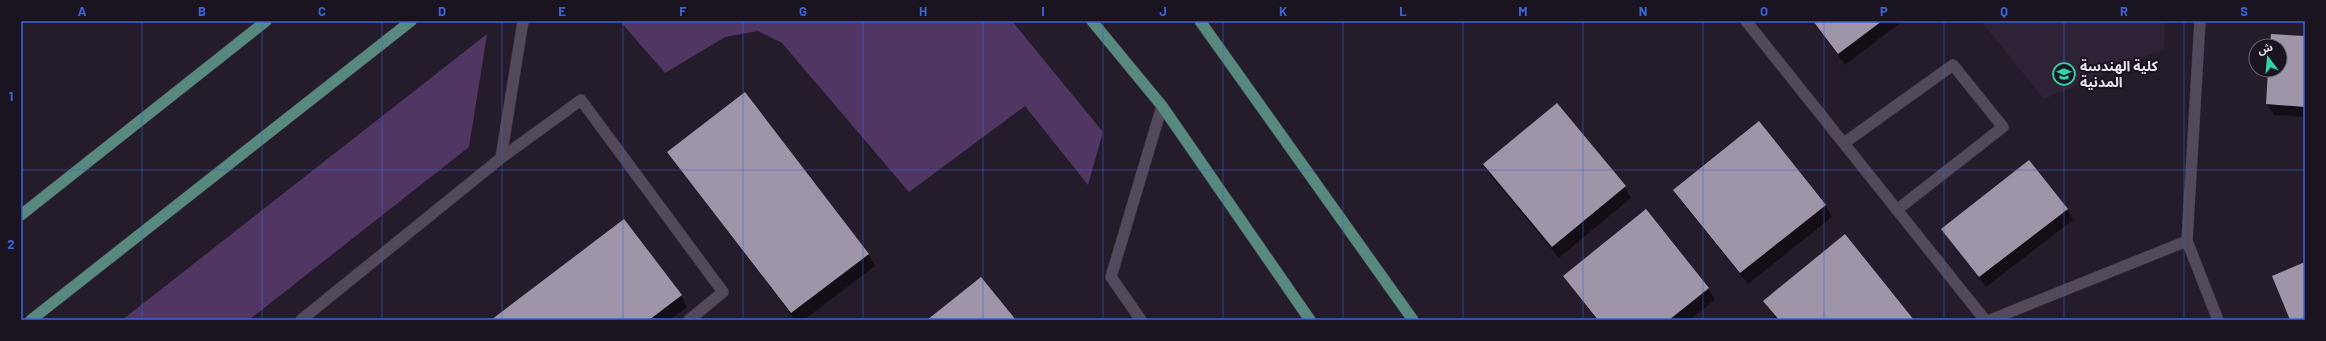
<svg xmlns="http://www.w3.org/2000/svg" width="2326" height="341" font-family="Barlow,'Noto Sans Arabic',sans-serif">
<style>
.built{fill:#2d2236}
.green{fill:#513664}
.shadow{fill:#0007}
.building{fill:#9f95a8}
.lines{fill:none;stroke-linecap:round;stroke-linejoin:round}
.service-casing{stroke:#3d3642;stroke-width:12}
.minor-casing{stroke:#3d3642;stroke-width:12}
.primary-casing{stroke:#3d3642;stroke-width:12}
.service{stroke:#52495a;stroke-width:11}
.minor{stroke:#52495a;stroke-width:11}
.primary{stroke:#57897f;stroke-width:11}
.grid{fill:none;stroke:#3b64db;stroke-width:1;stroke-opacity:0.55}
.labels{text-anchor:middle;stroke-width:4;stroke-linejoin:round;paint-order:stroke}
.poi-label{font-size:14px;font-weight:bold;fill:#e7e2ec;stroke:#1a1320;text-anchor:start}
.neatline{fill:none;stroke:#3b64db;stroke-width:1.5}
.grid-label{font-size:13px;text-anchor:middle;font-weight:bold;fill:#3b64db}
</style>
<rect width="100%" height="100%" fill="#241c2a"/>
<!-- built -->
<path class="built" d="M1981 21H2165L2164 49 2044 99Z"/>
<!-- green -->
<path class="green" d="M620 21H1012L1103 132 1088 185 1025 106 909 192 782 43 758 31 725 37 665 73Z
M487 34 469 147 249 320H122Z"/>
<!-- shadow -->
<path class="shadow" d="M1812 21H1903L1845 65Z
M2305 37V117L2274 115 2267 104 2269 70H2280V46H2271Z
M668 152 868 254 875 266 804 320H795Z
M1484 164 1625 187 1631 198 1559 258 1491 176Z
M1675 190 1825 205 1832 217 1748 284 1681 201Z
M2067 209 2073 220 1986 287 1943 229Z
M1564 277 1708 288 1715 300 1690 320H1597Z
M681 295 687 307 670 320H492Z
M1764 301 1913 320H1777Z"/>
<!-- building -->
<path class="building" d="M1813 21H1882L1838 54Z
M2271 34 2305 36V107L2266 104 2268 70H2280V46H2270Z
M745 92 869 254 791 313 667 152Z
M1557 103 1626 186 1552 247 1483 164Z
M1759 121 1826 205 1740 273 1673 190Z
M2029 160 2068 209 1979 277 1941 229Z
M1646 209 1709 288 1669 320H1598L1563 276Z
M624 219 682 295 649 320H491Z
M1845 234 1914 320H1779L1763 301Z
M2305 262V320H2290L2272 276Z
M981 277 1016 320H927Z"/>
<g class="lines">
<!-- service casing -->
<g class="service-casing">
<path id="service" d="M1844 143 1953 65 2003 127 1898 209"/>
</g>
<!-- minor casing -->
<g class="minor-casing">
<path id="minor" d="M1746 21 1985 320
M2200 21 2187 241 2218 320
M501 158 581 100 723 292 689 320
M301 320 501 158 523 21
M1141 320 1111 277 1162 106
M1990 320 2187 241"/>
</g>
<!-- primary casing -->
<g class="primary-casing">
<path id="primary" d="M1092 21 1162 106 1310 320
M1200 21 1413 320
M21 215 266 21
M31 320 411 21"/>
</g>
<!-- service -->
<use href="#service" class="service"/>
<!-- minor -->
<use href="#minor" class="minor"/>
<!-- primary -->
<use href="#primary" class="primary"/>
</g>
<!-- grid -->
<path class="grid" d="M142 21V320M262 21V320M382 21V320M502 21V320M623 21V320M743 21V320M863 21V320M983 21V320M1103 21V320M1223 21V320M1343 21V320M1463 21V320M1583 21V320M1703 21V320M1824 21V320M1944 21V320M2064 21V320M2184 21V320M21 170H2305"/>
<!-- icons -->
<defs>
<g id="school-ring" transform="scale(1.15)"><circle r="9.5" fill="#1a1320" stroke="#31d4a9" stroke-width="1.5"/><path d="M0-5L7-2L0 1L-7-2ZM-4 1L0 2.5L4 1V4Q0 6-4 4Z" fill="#31d4a9"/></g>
</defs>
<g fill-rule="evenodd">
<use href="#school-ring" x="2064" y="74"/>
</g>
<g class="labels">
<!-- poi labels -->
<g class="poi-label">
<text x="2080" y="71">كلية الهندسة<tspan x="2080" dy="16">المدنية</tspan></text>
</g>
</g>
<!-- border -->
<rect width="2326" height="341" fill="none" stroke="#1a1320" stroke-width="44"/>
<!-- north arrow -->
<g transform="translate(2268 58) rotate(344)"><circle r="19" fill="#1a1320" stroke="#6c6672"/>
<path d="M0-3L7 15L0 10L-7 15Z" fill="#31d4a9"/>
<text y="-6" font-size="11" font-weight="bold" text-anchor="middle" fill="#e7e2ec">ش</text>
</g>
<rect x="22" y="22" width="2282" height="297" class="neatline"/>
<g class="grid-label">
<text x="82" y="16">A</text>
<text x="202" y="16">B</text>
<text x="322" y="16">C</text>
<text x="442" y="16">D</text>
<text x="562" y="16">E</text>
<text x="683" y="16">F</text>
<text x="803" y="16">G</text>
<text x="923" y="16">H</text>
<text x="1043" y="16">I</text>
<text x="1163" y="16">J</text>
<text x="1283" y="16">K</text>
<text x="1403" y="16">L</text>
<text x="1523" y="16">M</text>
<text x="1643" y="16">N</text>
<text x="1764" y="16">O</text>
<text x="1884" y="16">P</text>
<text x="2004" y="16">Q</text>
<text x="2124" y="16">R</text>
<text x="2244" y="16">S</text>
<text x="11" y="101">1</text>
<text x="11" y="249">2</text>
</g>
</svg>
